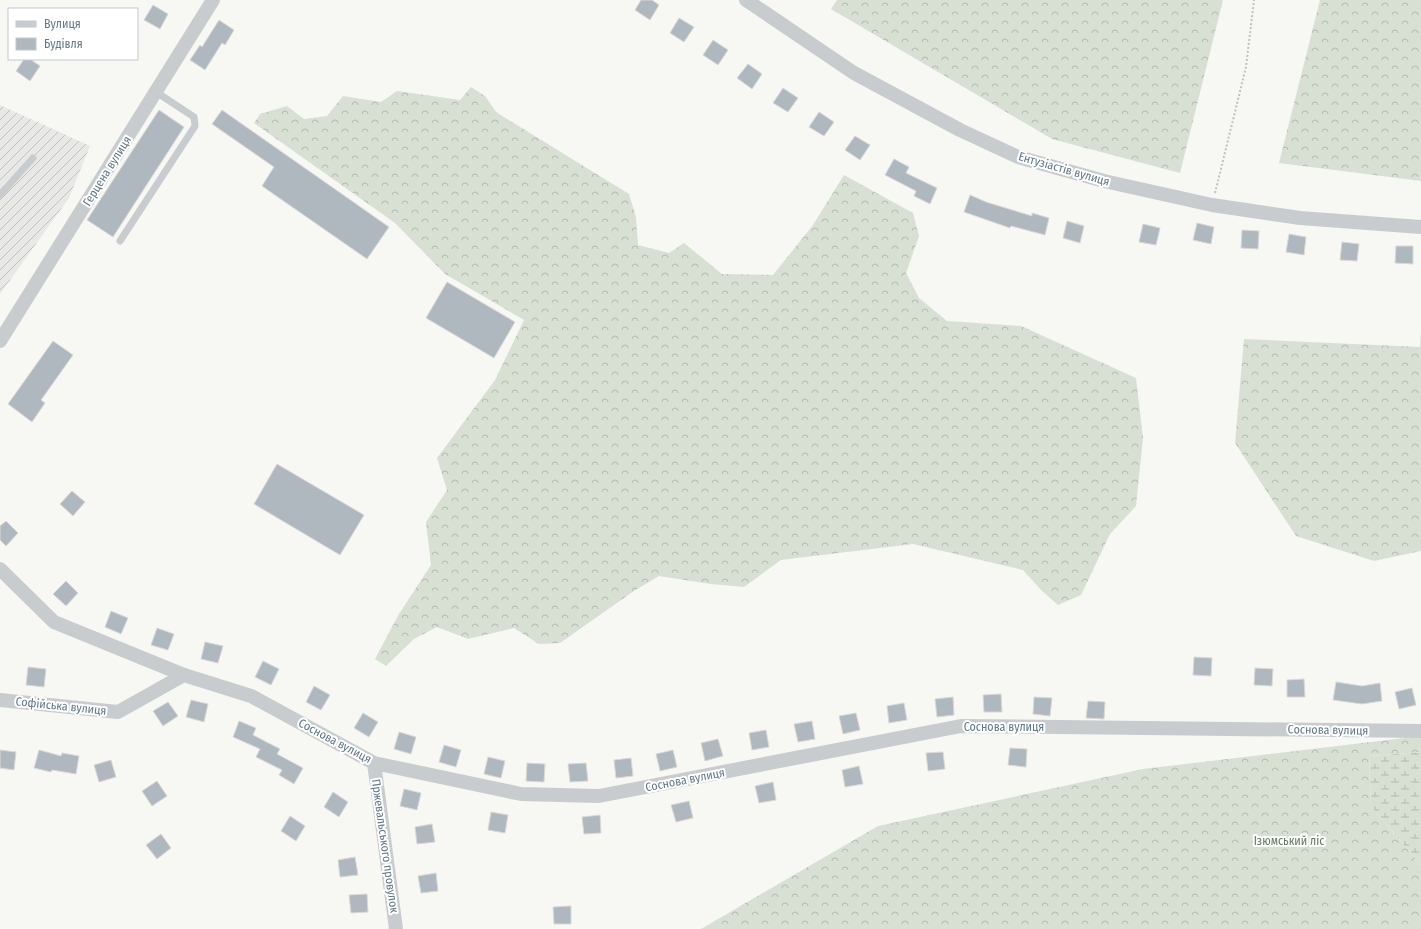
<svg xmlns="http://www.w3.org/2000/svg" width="1421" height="929" font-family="'Fira Sans Condensed',sans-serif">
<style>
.industrial{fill:url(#industrial-furrows)}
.forest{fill:url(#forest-crowns)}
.wetland{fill:url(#wetland-marsh)}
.building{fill:#afb8be;stroke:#d9d9d6}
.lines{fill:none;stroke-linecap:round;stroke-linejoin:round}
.path{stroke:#bfc2c4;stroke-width:2;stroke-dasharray:2 2;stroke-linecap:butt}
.lane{stroke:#c9cccf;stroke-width:7}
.street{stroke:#c9cccf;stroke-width:14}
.labels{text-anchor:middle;stroke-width:4;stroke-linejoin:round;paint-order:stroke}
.street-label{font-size:12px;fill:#637888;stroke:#fff}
.park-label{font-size:12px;fill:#65795e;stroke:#fff}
</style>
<defs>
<pattern id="industrial-furrows" width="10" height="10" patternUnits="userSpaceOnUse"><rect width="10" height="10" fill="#e8e9e7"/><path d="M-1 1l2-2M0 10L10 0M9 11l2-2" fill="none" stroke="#c0c2c1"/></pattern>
<pattern id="forest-crowns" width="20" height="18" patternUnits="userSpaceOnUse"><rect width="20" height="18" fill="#d8e0d4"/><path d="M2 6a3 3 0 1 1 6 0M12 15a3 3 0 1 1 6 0" fill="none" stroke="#b3bab2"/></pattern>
<pattern id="wetland-marsh" width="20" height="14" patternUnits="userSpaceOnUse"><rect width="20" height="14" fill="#d8e0d4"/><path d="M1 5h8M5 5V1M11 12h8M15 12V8" fill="none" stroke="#b3bab2"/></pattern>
</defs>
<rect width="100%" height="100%" fill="#f7f7f3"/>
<!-- industrial -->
<path class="industrial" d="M0 105 90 146 69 198 0 294Z"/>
<!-- forest -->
<path class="forest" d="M837 0H1223L1180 173 1052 139 831 9Z
M1320 0H1421V181L1279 163Z
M471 87 485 96 496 112 629 194 636 217 638 245 669 253 684 243 722 274 773 275 813 225 844 175 913 213 919 236 906 273 919 298 947 321 1021 326 1136 378 1143 438 1136 506 1110 534 1081 595 1058 605 1042 591 1023 570 913 544 781 560 744 587 711 584 659 576 634 591 560 643 539 644 514 628 468 639 437 627 414 639 386 666 375 659 399 614 431 565 426 522 447 490 437 458 495 380 524 320 445 274 395 223 254 123 260 114 287 106 304 119 327 116 343 96 381 102 397 91 460 100Z
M1421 330V551L1374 561 1296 536 1235 443 1244 339 1420 347Z
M1421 736V752L1369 756 1371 806 1421 865V929H701L878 826 1143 769Z"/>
<!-- wetland -->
<path class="wetland" d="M1421 752V865L1371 806 1369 756Z"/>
<!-- building -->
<path class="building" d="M641 0H652L659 5 650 20 635 10Z
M153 5 168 14 160 29 144 20Z
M679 18 694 27 684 42 670 33Z
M219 20 234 30 225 45 222 43 205 70 190 60 200 45 202 47Z
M713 40 728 50 718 65 703 55Z
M24 59H30L40 66 30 81 16 71Z
M748 64 762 74 752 89 737 78Z
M783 88 798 98 788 112 773 103Z
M159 110 184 127 113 237 87 220Z
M222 110 389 227 367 259 262 186 274 167 212 124Z
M819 112 834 122 824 136 809 127Z
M855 136 870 145 860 160 845 150Z
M894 159 909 167 906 173 937 188 930 204 914 196 916 191 885 175Z
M970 195 986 202 1032 216V213L1049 218 1045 235 1011 226 1010 228 964 212Z
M1067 221 1084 226 1080 243 1063 238Z
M1197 223 1214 227 1211 244 1193 240Z
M1143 224 1160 228 1156 245 1139 242Z
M1242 230 1259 231 1258 249 1241 248Z
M1289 234 1306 237 1304 255 1286 252Z
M1342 242 1359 244 1357 261 1340 260Z
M1396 246H1413V264L1395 263Z
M447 282 515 322 494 358 426 318Z
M53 341 73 355 41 400 45 403 32 422 8 404Z
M277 464 364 515 340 555 254 504Z
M72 491 85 502 73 516 60 504Z
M6 521 18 533 6 546 0 540V526Z
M66 581 78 593 66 606 53 594Z
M111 611 128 618 121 634 105 627Z
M157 628 174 634 168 650 151 645Z
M205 642 223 646 218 663 201 659Z
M1194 657 1212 658 1211 676 1193 675Z
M263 661 279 669 271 685 255 677Z
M28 667 46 669 44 687 26 685Z
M1255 668 1273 669 1272 686 1254 685Z
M1304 679 1305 697H1287V680Z
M1336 682 1362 686 1380 683 1382 701 1362 704 1333 700Z
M314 686 330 695 321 710 306 702Z
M1412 688 1416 705 1399 709 1395 692Z
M1001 694 1002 712H984L983 695Z
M953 697 954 715 937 717 935 699Z
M1034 697 1052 698 1050 716 1033 714Z
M191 700 208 704 204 722 186 717Z
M1088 701 1105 702 1104 719 1086 718Z
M168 702 178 716 163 726 153 711Z
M904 703 907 720 889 723 887 706Z
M363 713 378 722 369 737 354 728Z
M856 713 860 730 843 734 839 716Z
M239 721 256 728 253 735 280 749 277 754 303 768 294 784 279 775 282 770 256 757 260 749 233 737Z
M812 721 815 739 798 742 794 724Z
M766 730 769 747 752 750 749 733Z
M399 732 416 737 411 754 394 749Z
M718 739 723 756 705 761 701 743Z
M444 745 461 750 456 767 439 762Z
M1010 748 1027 749 1026 767 1008 765Z
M0 750 16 752 14 770 0 768Z
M39 750 61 756 62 753 79 756 76 774 52 770 51 772 34 768Z
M673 750 677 767 660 771 656 754Z
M943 752 945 769 928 771 926 753Z
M488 757 505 761 501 778 484 774Z
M631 758 633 776 616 778 614 760Z
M111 760 116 777 99 782 94 765Z
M527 763 545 764 544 782 526 781Z
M586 763 588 781 570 782 568 764Z
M859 766 863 784 845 787 842 770Z
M157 781 167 796 152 806 142 791Z
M773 782 776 800 759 803 755 786Z
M404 789 421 793 417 810 400 806Z
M333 792 348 802 339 817 324 807Z
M689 801 693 818 676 822 671 805Z
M491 812 508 815 505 833 488 830Z
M600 815 601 833 584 834 582 817Z
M290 816 305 826 296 841 281 831Z
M432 824 435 842 417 844 415 827Z
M161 834 171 848 157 859 146 845Z
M355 857 358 875 340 877 338 860Z
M436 873 438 891 421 893 418 876Z
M367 894 368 912 351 913 349 895Z
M571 906V924H554L553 907Z"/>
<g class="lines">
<!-- path -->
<path class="path" d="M1215 193 1246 67 1254 0"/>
<!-- lane -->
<path class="lane" d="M0 195 33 158
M120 241 195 126 194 117 156 92"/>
<!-- street -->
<path class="street" d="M746 0 854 73 960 130 1018 157 1104 181 1212 205 1300 218 1421 227
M0 341 213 0
M0 569 54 622 184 675 251 696 374 763 521 794 599 796 961 726 1421 731
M0 700 118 712 184 675
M374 763 396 929"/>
</g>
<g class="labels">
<!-- street labels -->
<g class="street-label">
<text transform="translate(1064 169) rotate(16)" y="4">Ентузіастів вулиця</text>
<text transform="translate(107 171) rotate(-58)" y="4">Герцена вулиця</text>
<text transform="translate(61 706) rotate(6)" y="4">Софійська вулиця</text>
<text x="1004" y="731">Соснова вулиця</text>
<text transform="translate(1328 730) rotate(1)" y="4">Соснова вулиця</text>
<text transform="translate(335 741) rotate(28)" y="4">Соснова вулиця</text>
<text transform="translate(685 780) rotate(-11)" y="4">Соснова вулиця</text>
<text transform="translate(385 846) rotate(82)" y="4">Пржевальського провулок</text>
</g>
<!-- park labels -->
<g class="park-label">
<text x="1289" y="845">Ізюмський ліс</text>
</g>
</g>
<!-- legend -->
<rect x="8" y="8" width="130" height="52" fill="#ffffff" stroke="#c1c9cf"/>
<rect x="16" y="21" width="20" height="6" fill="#c9cccf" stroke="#c1c9cf"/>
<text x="44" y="28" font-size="12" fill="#637888">Вулиця</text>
<rect x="16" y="38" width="20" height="12" fill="#afb8be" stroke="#c1c9cf"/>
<text x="44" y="48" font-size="12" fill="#637888">Будівля</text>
</svg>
